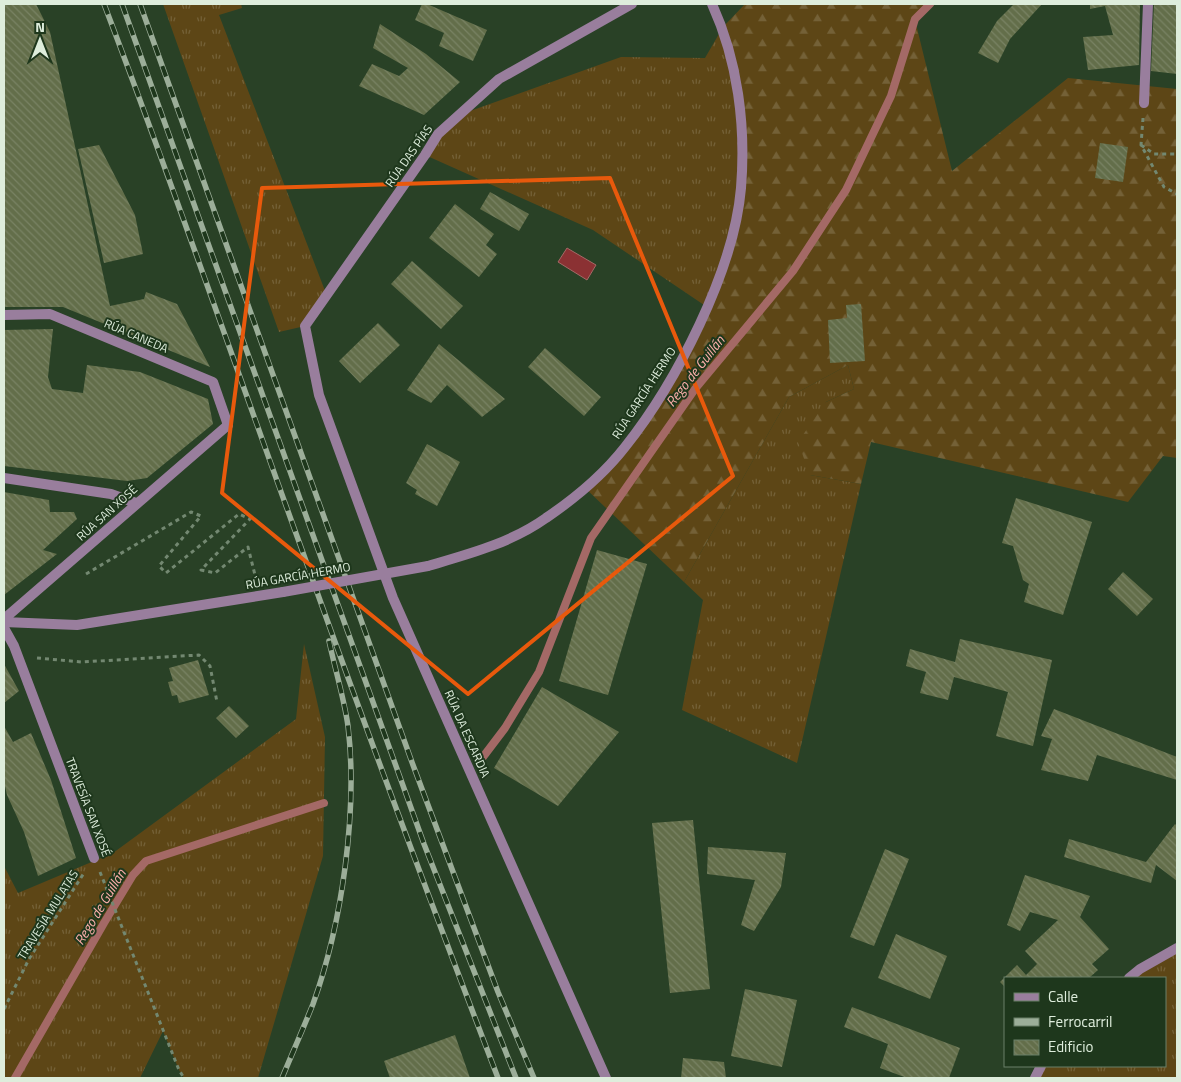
<svg xmlns="http://www.w3.org/2000/svg" width="1181" height="1082" font-family="'Titillium Web',sans-serif">
<style>
.grass{fill:url(#grass-tufts)}
.forest{fill:url(#forest-firs)}
.water{fill:#8b3133;stroke:#a46966}
.lines{fill:none;stroke-linecap:round;stroke-linejoin:round}
.stream{stroke:#a46966;stroke-width:8}
.building{fill:url(#building-back-hatch)}
.path{stroke:#738871;stroke-width:3;stroke-dasharray:4 4;stroke-linecap:butt}
.minor{stroke:#997e9d;stroke-width:10}
.rail-casing{stroke:#9cae99;stroke-width:5.5}
.rail{stroke:#1e371c;stroke-width:4;stroke-dasharray:11;stroke-linecap:butt}
.minor-bridge{stroke:#997e9d;stroke-width:10}
.marked{fill:none;stroke:#e8590c;stroke-width:4;stroke-linejoin:round}
.labels{text-anchor:middle;stroke-width:4;stroke-linejoin:round;paint-order:stroke}
.street-label{font-size:12px;fill:#deeddc;stroke:#1e371c}
.water-label{font-size:14px;font-style:italic;fill:#feb0ac;stroke:#1e371c}
</style>
<defs>
<pattern id="grass-tufts" width="24" height="20" patternUnits="userSpaceOnUse" patternTransform="scale(1.25)"><rect width="24" height="20" fill="#5d4616"/><path d="M3 7l-1-3M5 7V3M7 7l1-3M15 17l-1-3M17 17v-4M19 17l1-3" fill="none" stroke="#746137"/></pattern>
<pattern id="forest-firs" width="22" height="20" patternUnits="userSpaceOnUse" patternTransform="scale(1.25)"><rect width="22" height="20" fill="#5d4616"/><path d="M5 1l3.5 6h-7zM16 11l3.5 6h-7z" fill="#746137"/></pattern>
<pattern id="building-back-hatch" width="6" height="6" patternUnits="userSpaceOnUse" patternTransform="scale(1.25)"><rect width="6" height="6" fill="#636e4a"/><path d="M-1 5l2 2M0 0l6 6M5-1l2 2" fill="none" stroke="#798364"/></pattern>
</defs>
<rect width="100%" height="100%" fill="#294126"/>
<!-- grass -->
<path class="grass" d="M163 4H241L242 8 219 15 327 296 305 326 279 332Z
M723 27 742 116 741 189 707 307 593 230 425 155 459 115 621 57 705 58Z
M848 365 854 389 826 402 810 475 861 484 797 763 682 710 703 600 684 582 789 397Z
M304 644 325 737 323 856 258 1078H184L179 1070 163 1031 140 1078H4V866L18 893 113 853 296 719Z
M1177 948V1078H1035L1041 1066H1165V978H1129Z"/>
<!-- forest -->
<path class="forest" d="M745 4H930L915 20 952 171 1068 78 1177 89V458L1163 456 1128 502 871 442 861 484 810 475 798 442 826 402 854 389 848 365 789 397 684 582 585 488 624 448 671 379 707 307 741 189 742 116 723 27Z"/>
<!-- water -->
<path class="water" d="M567 248 596 265 587 280 558 262Z"/>
<g class="lines">
<!-- stream -->
<path class="stream" d="M483 757 505 728 539 672 591 538 695 389 793 271 846 190 891 96 915 19 930 4
M15 1078 104 923 133 875 146 861 324 803"/>
</g>
<!-- building -->
<path class="building" d="M4 4H36L50 32 110 306 144 299 146 292 177 304 210 367 63 307H4Z
M422 4H427L487 30 473 61 439 46 444 33 415 20Z
M1014 4H1042L1010 39 998 63 978 53 997 21Z
M1090 4H1140L1139 65 1088 70 1083 37 1113 35 1105 6 1090 9Z
M1154 4H1177V74L1151 71Z
M380 24 426 54 460 82 424 115 359 86 372 64 399 76 408 68 373 48Z
M1100 143 1128 147 1123 182 1095 178Z
M99 145 135 215 143 254 104 263 78 149Z
M490 192 529 214 519 231 480 209Z
M455 204 494 234 486 245 497 254 479 277 429 238Z
M412 261 463 306 441 329 391 284Z
M861 304 865 361 830 363 828 320 847 318 846 305Z
M378 323 400 345 360 383 339 361Z
M53 329 48 377 52 389 83 393 87 365 140 372 208 399 213 424 147 478 127 481 4 466V330Z
M439 344 505 399 482 417 447 385 431 403 407 390Z
M545 348 601 397 584 416 528 367Z
M427 444 460 462 437 506 415 494 417 490 406 483Z
M4 492 49 500 50 512H74L77 519 43 550 57 554 4 595Z
M1016 498 1092 522 1063 615 1024 602 1029 584 1023 580 1013 546 1002 543Z
M597 550 647 564 608 695 559 681Z
M1123 572 1153 599 1137 616 1108 589Z
M960 639 1052 660 1033 746 996 736 1008 692 954 677 948 700 920 693 926 672 906 666 910 649 955 662Z
M198 660 209 695 179 703 177 695 172 696 168 682 173 681 169 668Z
M4 664 19 691 4 703Z
M542 687 619 732 558 806 494 768Z
M229 706 249 726 236 738 216 718Z
M1054 709 1177 757V780L1097 755 1088 781 1041 770 1052 739 1041 736Z
M4 726 13 742 31 733 51 780 76 858 38 876 24 832 7 795 4 782Z
M693 820 710 989 670 993 652 823Z
M1175 824 1177 826V881L1156 865 1151 883 1064 857 1069 839 1146 862Z
M708 847 786 853 781 887 754 931 741 925 755 880 707 874Z
M885 849 909 859 874 946 850 937Z
M1025 875 1090 896 1080 917 1109 949 1092 964 1098 970 1089 978H1005V987L1000 982 1017 965 1026 975 1037 964 1025 951 1058 920 1030 912 1020 931 1007 925Z
M896 934 947 956 930 999 878 978Z
M745 989 797 1000 782 1067 731 1056Z
M852 1007 960 1048 949 1078H907L880 1068 888 1044 844 1027Z
M455 1035 470 1078H390L384 1061Z
M683 1058 724 1062 726 1078H681Z"/>
<g class="lines">
<!-- path -->
<path class="path" d="M1143 118 1141 145 1164 187 1177 194
M1141 145 1154 154H1177
M86 574 191 512 201 516 159 566 166 573 239 514 250 519 201 570 215 573 248 547 255 575
M37 658 82 662 199 655 210 666 217 702
M100 872 179 1070 184 1078
M4 1009 29 959 84 873"/>
<!-- minor -->
<path class="minor" d="M1144 103 1148 4
M4 315 50 314 213 382 228 425 4 619
M4 478 111 494 136 503
M428 566C469 554 511 543 546 518 574 499 604 474 625 447 676 383 734 271 741 188 746 126 738 61 712 4
M4 622 77 625 283 592
M4 628 14 646 94 858
M1129 978 1140 969 1177 948
M606 1078 393 598 319 395 305 326 425 155 438 134 499 79 632 4
M1035 1078 1041 1066"/>
<!-- rail casing -->
<g class="rail-casing">
<path id="rail" d="M104 4C173 185 236 368 302 550 365 727 431 903 498 1078
M122 4 424 844 516 1078
M140 4 413 765 498 992 534 1078
M282 1078C292 1054 303 1029 313 1004 342 924 358 811 348 726 344 698 335 669 329 641"/>
</g>
<!-- rail -->
<use href="#rail" class="rail"/>
<!-- minor-bridge -->
<path class="minor-bridge" d="M283 592 428 566"/>
</g>
<!-- marked area -->
<path class="marked" d="M610 178 733 476 468 694 222 493 262 188Z"/>
<g class="labels">
<!-- street labels -->
<g class="street-label">
<text transform="translate(409 156) rotate(-55)" y="4">RÚA DAS PÍAS</text>
<text transform="translate(136 336) rotate(23)" y="4">RÚA CANEDA</text>
<text transform="translate(644 393) rotate(-57)" y="4">RÚA GARCÍA HERMO</text>
<text transform="translate(107 513) rotate(-42)" y="4">RÚA SAN XOSÉ</text>
<text transform="translate(298 576) rotate(-10)" y="4">RÚA GARCÍA HERMO</text>
<text transform="translate(467 734) rotate(66)" y="4">RÚA DA ESCARDIA</text>
<text transform="translate(88 807) rotate(69)" y="4">TRAVESÍA SAN XOSÉ</text>
<text transform="translate(48 915) rotate(-58)" y="4">TRAVESÍA MULATAS</text>
</g>
<!-- water labels -->
<g class="water-label">
<text transform="translate(695 371) rotate(-52)" y="5">Rego de Guillán</text>
<text transform="translate(100 907) rotate(-59)" y="5">Rego de Guillán</text>
</g>
</g>
<!-- border -->
<rect width="1181" height="1082" fill="none" stroke="#deeddc" stroke-width="10"/>
<!-- legend -->
<rect x="1004" y="977" width="162" height="90" fill="#1e371c" stroke="#6b8069"/>
<rect x="1014" y="993" width="25" height="8" fill="#997e9d" stroke="#6b8069"/>
<text x="1048" y="1002" font-size="15" fill="#deeddc">Calle</text>
<rect x="1014" y="1018" width="25" height="8" fill="#9cae99" stroke="#6b8069"/>
<text x="1048" y="1027" font-size="15" fill="#deeddc">Ferrocarril</text>
<rect x="1014" y="1040" width="25" height="15" fill="url(#building-back-hatch)" stroke="#6b8069"/>
<text x="1048" y="1052" font-size="15" fill="#deeddc">Edificio</text>
<!-- north arrow -->
<g transform="translate(40 40)" stroke="#1e371c" stroke-width="4" paint-order="stroke">
<path d="M0-4L9 19L0 12L-9 19Z" fill="#deeddc"/>
<text y="-8" font-size="14" font-weight="bold" text-anchor="middle" fill="#deeddc">N</text>
</g>
</svg>
